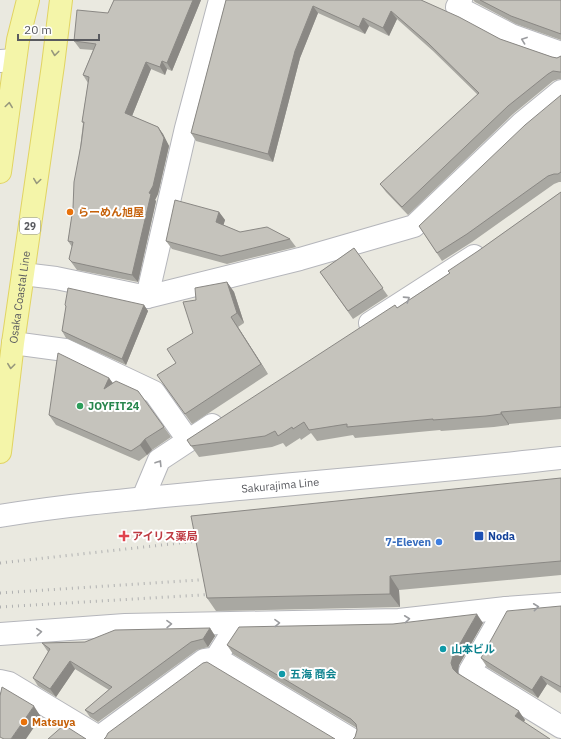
<svg xmlns="http://www.w3.org/2000/svg" width="561" height="739" font-family="'IBM Plex Sans','Noto Sans JP',sans-serif">
<style>
.lines{fill:none;stroke-linecap:round;stroke-linejoin:round}
.minor-casing{stroke:#b5b6bb;stroke-width:24}
.major-casing{stroke:#e1d462;stroke-width:24}
.minor{stroke:#fff;stroke-width:22}
.major{stroke:#f4f5a9;stroke-width:22}
.rail{stroke:#b0b1b1;stroke-width:3;stroke-dasharray:1 5;stroke-linecap:butt}
.wall{fill:#a9a8a2}
.shaded-wall{fill:#8a8884}
.building{fill:#c5c3bc;stroke:#8a8884}
.oneway{stroke:#9b9c9f}
.oneway2{stroke:#97987d}
.food-dot{fill:#e8710a;stroke:#fff;stroke-width:1.5}
.leisure-dot{fill:#2e9e5b;stroke:#fff;stroke-width:1.5}
.health-dot{fill:#e0444e;stroke:#fff;stroke-width:1.5}
.transit-dot{fill:#1a4fb4;stroke:#fff;stroke-width:1.5}
.shop-dot{fill:#3f7fe0;stroke:#fff;stroke-width:1.5}
.culture-dot{fill:#0f9aa8;stroke:#fff;stroke-width:1.5}
.labels{text-anchor:middle;stroke-width:4;stroke-linejoin:round;paint-order:stroke}
.shield{fill:#fff;stroke:#8b8c8f;stroke-width:1}
.shield-label{font-size:10px;font-weight:bold;fill:#595a5f}
.food-label{font-size:11px;font-weight:bold;fill:#c56008;stroke:#fff;text-anchor:start}
.street-label{font-size:11px;fill:#595a5f;stroke:#fff}
.leisure-label{font-size:11px;font-weight:bold;fill:#27864d;stroke:#fff;text-anchor:start}
.health-label{font-size:11px;font-weight:bold;fill:#be3a42;stroke:#fff;text-anchor:start}
.transit-label{font-size:11px;font-weight:bold;fill:#164399;stroke:#fff;text-anchor:start}
.shop-label{font-size:11px;font-weight:bold;fill:#366cbe;stroke:#fff;text-anchor:end}
.culture-label{font-size:11px;font-weight:bold;fill:#0d838f;stroke:#fff;text-anchor:start}
</style>
<rect width="100%" height="100%" fill="#eae9e0"/>
<g class="lines">
<!-- minor casing -->
<g class="minor-casing">
<g id="minor">
<path d="M461 0 457 7 511 35 561 53"/>
<path d="M0 61 15 60"/>
<path d="M23 274 56 278 147 297 300 259 414 226 522 123 561 91"/>
<path d="M147 297 186 128 220 0"/>
<path d="M370 323 474 256"/>
<path d="M13 343 65 350 154 392 188 440"/>
<path d="M143 498 159 460 212 425"/>
<path id="s1" d="M0 516C72 504 146 498 219 491 333 480 447 471 561 458"/>
<path d="M506 608 470 671 561 727"/>
<path d="M0 634 125 625 399 620 506 608 561 604"/>
<path d="M216 658 351 739"/>
<path d="M0 681 9 683 102 739"/>
<path d="M99 737 204 660 216 658 238 623"/>
</g>
</g>
<!-- major casing -->
<g class="major-casing">
<g id="major">
<path d="M0 172 18 40 28 0"/>
<path id="s2" d="M0 452 13 343 53 65 61 0"/>
</g>
</g>
<!-- minor -->
<use href="#minor" class="minor"/>
<!-- major -->
<use href="#major" class="major"/>
<!-- rail -->
<path class="rail" d="M0 563 207 540
M0 593 214 579
M0 607 218 594"/>
</g>
<!-- wall -->
<path class="wall" d="M114 0H201L172 71 167 69 165 75 151 69 132 116 158 127 163 134 169 146 158 194 155 200 156 201 138 282 77 270 69 259 72 247 68 241 73 208 83 123 82 122 88 83 83 75 93 50 80 49 74 41 108 13Z
M226 0H421L500 39 552 57 557 58 561 56V79H559L553 81 513 114 408 215 386 192 380 184 478 95 433 51 397 19 389 36 369 26 365 34 318 13 300 58 273 162 196 141 191 133Z
M473 0H561V40L516 24 475 2Z
M561 95V182H559L554 184 472 242 442 261 419 226Z
M561 192V419L509 424V425L494 427 441 431 440 430 355 438 353 435 317 441 311 433 301 440 300 438 286 447 283 443 272 447 199 457 187 440 397 308 450 273 478 251Z
M219 212 225 220 223 225 240 232 290 239 296 247 227 264 172 249 166 241Z
M354 248 388 296 353 319 320 272Z
M227 282 234 292 244 323 238 327 268 374 192 424 157 375 176 363 193 333 196 300Z
M65 305H144L148 311 126 365 66 338 62 331 66 307Z
M109 378 113 383 138 391 171 437 152 450 147 455 139 461 56 425 49 415Z
M561 478V575L399 590 400 607 216 611 207 598Z
M561 606V693L547 684 538 698 487 667 481 658Z
M483 623 459 665 458 671V673L525 720 524 722 355 737 357 730V728L233 654 227 645Z
M210 628 215 636 208 647 197 650 98 722 90 717 85 710 109 690 75 669 56 697 38 686 33 678 48 652 42 643 85 642Z"/>
<!-- shaded-wall -->
<path class="shaded-wall" d="M193 0H201L172 71 167 63Z
M313 6 318 13 300 58 273 162 268 154 295 51Z
M391 11 397 19 389 36 383 28Z
M363 18 369 26 365 34 359 27Z
M162 61 167 69 165 75 160 67Z
M146 62 151 69 130 121 125 113Z
M158 127 163 134 169 146 158 194 155 200 156 201 138 282 132 275 149 193Z
M219 212 225 220 222 230 216 222Z
M227 282 234 292 244 323 237 313Z
M144 305 148 311 126 365 122 359Z
M231 317 238 327 268 374 261 364Z
M109 378 116 388 104 389Z
M501 412 509 424V425L501 414Z
M145 439 152 450 147 455 140 445Z
M390 576 399 590 400 607 390 594Z
M477 614 483 623 459 665 458 671 459 677 453 669 451 663 453 656Z
M210 628 215 636 208 647 203 639Z
M70 661 75 669 56 697 50 689Z
M541 676 547 684 538 698 532 690Z
M34 706 41 717 26 739H11Z
M519 711 525 720 521 725 515 716Z"/>
<!-- building -->
<path class="building" d="M114 0H193L167 63 162 61 160 67 146 62 125 113 158 127 164 138 153 186 149 193 151 194 132 275 72 262 69 259 73 242 68 241 73 208 74 182 81 145 84 122H82L89 77 83 75 96 44 74 41 77 10 108 13Z
M226 0H421L459 17 500 39 552 57 557 58 561 56V72H560L553 71 548 74 508 106 402 207 380 184 479 93 428 43 391 11 383 28 363 18 359 27 313 6 295 51 268 154 191 133Z
M480 0H561V34L511 16Z
M561 95V172L558 174H554L548 176 467 234 437 253 419 226 525 125Z
M561 192V407L501 412V414L486 416 433 420V419L347 427V424L309 430 304 422 293 429 292 427 278 436 275 431 265 436 191 446 187 440 395 305 397 308 450 273 448 271 478 251Z
M175 200 219 212 216 222 240 232 267 227 290 239 221 256 166 241Z
M354 248 383 288 348 311 320 272Z
M227 282 237 313 231 317 261 364 185 414 157 375 176 363 167 349 193 333 183 302 196 300 195 288Z
M68 288 144 305 122 359 62 331 66 306 65 305Z
M58 353 109 378 104 389 116 381 138 391 164 427 145 439 140 445 131 451 49 415Z
M561 478V561L390 576V594L207 598 191 516Z
M561 606V687L541 676 532 690 481 658 507 611Z
M477 614 453 656 451 663 453 669 457 673 519 711 515 716 550 739H353L355 737 357 730 356 724 351 719 227 645 239 627 393 624Z
M210 628 203 639 191 642 93 714 85 710 112 687 70 661 50 689 33 678 50 649 42 643 85 642 115 630Z
M207 662 335 739H104L106 737 108 733 203 663Z
M2 687 34 706 11 739H4L0 737V696Z
M64 725 86 739H48Z"/>
<!-- one-way arrows -->
<defs><path id="oneway-chevron" d="M-2-3.5L2.5 0L-2 3.5" fill="none" stroke-width="1.6" stroke-linecap="round" stroke-linejoin="round"/></defs>
<g class="oneway">
<use href="#oneway-chevron" transform="translate(524 40) rotate(-160)"/>
<use href="#oneway-chevron" transform="translate(407 299) rotate(-33)"/>
<use href="#oneway-chevron" transform="translate(159 463) rotate(-58)"/>
<use href="#oneway-chevron" transform="translate(536 607) rotate(-6)"/>
<use href="#oneway-chevron" transform="translate(407 619) rotate(-6)"/>
<use href="#oneway-chevron" transform="translate(277 623) rotate(-1)"/>
<use href="#oneway-chevron" transform="translate(169 624) rotate(-1)"/>
<use href="#oneway-chevron" transform="translate(39 632) rotate(-5)"/>
</g>
<g class="oneway2">
<use href="#oneway-chevron" transform="translate(55 53) rotate(97)"/>
<use href="#oneway-chevron" transform="translate(9 105) rotate(-82)"/>
<use href="#oneway-chevron" transform="translate(37 181) rotate(98)"/>
<use href="#oneway-chevron" transform="translate(11 366) rotate(97)"/>
</g>
<!-- markers -->
<g class="food-dot">
<circle cx="70" cy="212" r="4"/>
<circle cx="24" cy="722" r="4"/>
</g>
<circle class="leisure-dot" cx="80" cy="406" r="4"/>
<path class="health-dot" d="M122 530h4v4h4v4h-4v4h-4v-4h-4v-4h4z"/>
<rect class="transit-dot" x="474" y="531" width="10" height="10" rx="2"/>
<circle class="shop-dot" cx="439" cy="542" r="4"/>
<g class="culture-dot">
<circle cx="443" cy="649" r="4"/>
<circle cx="282" cy="674" r="4"/>
</g>
<g class="labels">
<!-- shield labels -->
<rect class="shield" x="20" y="218" width="20" height="16" rx="3"/>
<g class="shield-label">
<text x="30" y="230">29</text>
</g>
<!-- food labels -->
<g class="food-label">
<text x="78" y="216">らーめん旭屋</text>
<text x="32" y="726">Matsuya</text>
</g>
<!-- street labels -->
<g class="street-label">
<text dy="4" stroke="none"><textPath href="#s2" startOffset="156">Osaka Coastal Line</textPath></text>
<text dy="4" stroke="none"><textPath href="#s1" startOffset="282">Sakurajima Line</textPath></text>
</g>
<!-- leisure labels -->
<g class="leisure-label">
<text x="88" y="410">JOYFIT24</text>
</g>
<!-- health labels -->
<g class="health-label">
<text x="132" y="540">アイリス薬局</text>
</g>
<!-- transit labels -->
<g class="transit-label">
<text x="488" y="540">Noda</text>
</g>
<!-- shop labels -->
<g class="shop-label">
<text x="431" y="546">7-Eleven</text>
</g>
<!-- culture labels -->
<g class="culture-label">
<text x="451" y="653">山本ビル</text>
<text x="290" y="678">五海 商会</text>
</g>
</g>
<!-- scale -->
<path d="M18 34v6h81v-6" fill="none" stroke="#595a5f" stroke-width="2"/>
<text x="24" y="34" font-size="12" fill="#595a5f" stroke="#ffffff" stroke-width="3" paint-order="stroke">20 m</text>
</svg>
